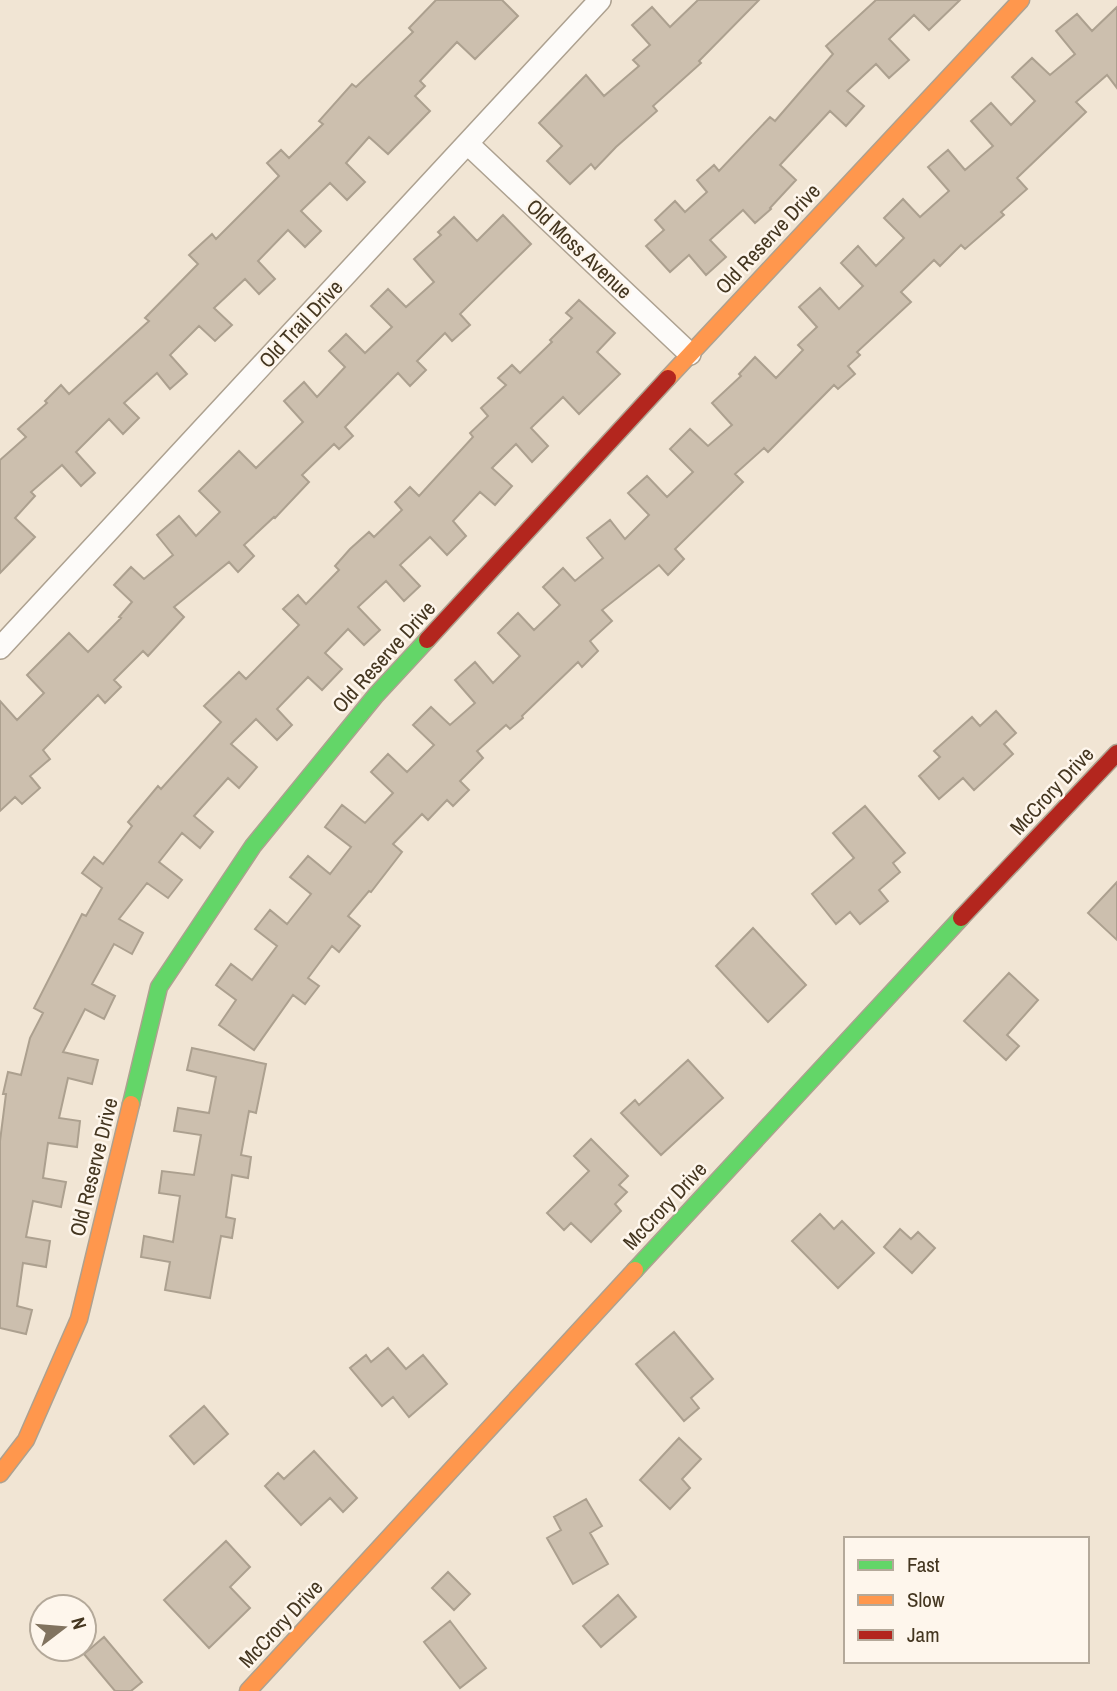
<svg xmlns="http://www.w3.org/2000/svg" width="1117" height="1691" font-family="'Archivo Narrow',sans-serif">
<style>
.building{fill:#ccbfae;stroke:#aca08f;stroke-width:2}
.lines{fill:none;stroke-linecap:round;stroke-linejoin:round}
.street-casing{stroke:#ada190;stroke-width:24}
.fast-casing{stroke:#ada190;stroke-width:19}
.slow-casing{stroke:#ada190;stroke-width:19}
.jam-casing{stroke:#ada190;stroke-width:19}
.street{stroke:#fdfbf9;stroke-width:21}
.fast{stroke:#63d668;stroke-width:16}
.slow{stroke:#ff974d;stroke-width:16}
.jam{stroke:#b3261e;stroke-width:16}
.labels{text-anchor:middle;stroke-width:5;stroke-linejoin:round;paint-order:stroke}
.street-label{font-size:21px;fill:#443620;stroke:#fef6ec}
</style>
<rect width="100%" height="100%" fill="#f1e5d4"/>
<!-- building -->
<path class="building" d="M436 0H502L518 16 475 59 457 42 420 81 425 86 415 96 430 111 388 154 369 137 346 163 365 182 347 200 330 183 301 211 321 231 305 247 288 230 258 261 275 279 259 294 245 279 214 308 232 325 215 341 199 326 170 355 187 374 170 389 157 373 124 403 139 418 123 434 109 419 76 452 95 473 81 486 62 465 31 492 35 496 15 518 35 537 0 573V460L26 437 18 429 47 403 45 401 61 385 69 394 149 321 145 318 198 264 189 255 212 234 216 239 279 176 267 163 281 150 289 158 323 124 319 121 352 84 356 87 413 32 409 28Z
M698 0H759L699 61 701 63 653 106 657 111 616 147 595 169 591 164 570 184 547 161 562 146 539 123 586 75 604 96 639 66 633 60 650 45 632 25 652 7 670 27Z
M876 0H960L929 30 914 15 889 39 909 60 889 78 876 64 847 91 864 106 846 126 830 111 780 165 796 180 770 208 771 209 755 223 743 210 710 240 726 257 706 275 689 255 670 272 646 246 664 230 655 220 675 201 685 212 707 192 697 180 714 165 719 171 770 117 775 121 833 54 826 46Z
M1117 7V88L1107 75 1076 102 1086 112 1017 178 1027 189 1001 212 1004 215 965 249 961 245 940 266 934 260 901 292 911 302 857 352 860 355 848 366 855 374 838 389 834 385 768 452 764 448 735 474 743 482 675 549 684 559 668 575 659 565 602 610 612 621 590 641 598 651 582 667 578 662 522 716 523 718 510 729 506 725 477 751 483 758 460 781 469 790 453 806 447 800 428 820 422 814 393 844 402 852 371 892 369 891 348 916 360 926 339 952 332 946 308 978 319 986 305 1004 293 995 254 1050 219 1025 236 1000 216 985 231 964 252 980 277 946 255 929 270 910 287 924 311 894 290 877 308 856 330 874 351 847 325 827 342 805 365 823 393 793 371 772 388 754 407 772 434 745 413 725 431 707 450 725 475 703 455 680 475 662 493 683 520 656 498 633 518 613 534 630 560 605 543 587 563 568 575 581 603 558 587 538 610 520 625 539 649 515 628 493 647 476 667 497 693 472 670 449 690 429 708 446 732 425 712 403 741 376 739 374 755 357 776 378 803 350 798 345 817 327 799 307 820 288 839 309 863 286 841 263 858 246 876 266 904 238 884 218 903 199 920 217 949 191 928 167 948 150 965 170 993 146 971 121 991 103 1011 125 1035 101 1012 77 1032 58 1050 75 1075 54 1056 31 1077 14 1092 31Z
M503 215 531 244 460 314 470 325 452 341 445 333 417 361 426 370 410 386 398 373 345 427 353 436 339 449 334 444 302 475 309 482 275 518 274 517 244 545 254 556 238 572 229 562 174 607 184 617 148 656 143 651 114 680 121 687 105 703 98 695 43 750 50 759 30 776 40 788 22 804 15 797 0 811V701L17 720 44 693 27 675 69 633 88 652 121 618 119 617 132 602 114 585 131 567 144 579 173 555 157 535 179 516 196 536 220 512 199 491 239 451 256 468 303 422 284 401 304 382 317 397 345 367 329 351 346 334 365 353 392 327 371 306 388 289 406 307 434 282 414 259 441 235 438 232 454 217 477 241Z
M579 300 615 333 597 352 620 374 579 414 563 397 531 428 548 446 532 462 516 444 492 468 512 486 495 505 480 492 453 521 466 536 447 555 430 537 400 565 420 586 404 601 386 581 358 607 380 630 364 645 348 629 325 653 342 669 322 690 308 677 277 709 292 725 277 740 256 719 231 744 257 767 239 788 228 778 194 816 213 832 200 848 182 833 159 862 182 880 168 898 147 883 119 919 143 933 132 954 114 944 92 984 115 996 104 1019 85 1009 63 1052 98 1060 92 1084 68 1078 59 1118 80 1121 77 1147 48 1143 43 1178 66 1182 61 1207 33 1201 26 1237 50 1241 46 1267 23 1263 17 1306 32 1310 26 1334 0 1328V1141L6 1094H3L8 1072 21 1075 30 1038 43 1013 34 1008 82 914 86 916 102 888 82 873 94 857 103 864 132 826 128 822 158 786 161 789 221 722 204 706 239 672 246 679 299 625 283 609 298 595 306 604 339 570 335 566 350 549 369 532 374 537 402 510 395 502 410 487 419 496 473 437 470 433 488 416 481 408 506 385 498 378 512 365 520 373 552 342 550 340 572 318 566 313Z
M996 711 1016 733 1004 744 1013 754 974 790 963 778 939 799 919 776 940 757 934 751 972 717 980 726Z
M865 806 905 853 893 863 900 872 879 890 888 901 860 924 850 912 836 924 812 894 854 858 833 833Z
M1117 882V940L1088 913Z
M753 928 806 985 768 1022 716 966Z
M1009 973 1038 1000 1007 1035 1019 1046 1006 1060 964 1021Z
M192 1048 266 1064 256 1113 249 1111 241 1155 251 1157 248 1178 232 1175 226 1217 235 1219 232 1238 221 1236 210 1298 165 1290 170 1262 141 1257 144 1236 173 1242 180 1196 159 1193 162 1171 194 1175 201 1135 174 1131 178 1108 209 1113 216 1077 187 1070Z
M688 1060 723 1098 661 1155 621 1113 635 1100 639 1105Z
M591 1139 628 1176 619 1185 627 1192 615 1204 621 1211 591 1242 571 1223 564 1230 547 1213 589 1171 574 1156Z
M820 1214 834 1229 842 1221 874 1253 838 1288 792 1241Z
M900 1229 911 1239 918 1232 935 1248 912 1273 884 1247Z
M674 1332 713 1379 691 1398 699 1408 684 1421 636 1364Z
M388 1348 406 1369 423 1355 447 1384 409 1417 393 1397 382 1406 350 1368 366 1355 371 1362Z
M204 1406 228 1434 194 1464 170 1436Z
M679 1438 701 1459 682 1479 690 1488 670 1509 640 1480Z
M314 1451 357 1498 343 1512 330 1498 301 1525 265 1486 278 1473 284 1479Z
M586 1499 602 1526 590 1533 608 1564 573 1584 547 1538 561 1530 554 1517Z
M226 1541 250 1567 230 1587 250 1608 209 1648 164 1600Z
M448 1572 470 1594 454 1610 432 1588Z
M618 1595 636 1617 601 1647 583 1626Z
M450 1621 486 1668 460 1688 424 1642Z
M104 1637 142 1682 131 1691H115L84 1654Z"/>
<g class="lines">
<!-- street casing -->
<g class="street-casing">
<path id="street" d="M468 144 690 354
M0 648 600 0"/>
</g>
<!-- fast casing -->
<g class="fast-casing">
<path id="fast" d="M131 1104 159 987 253 846 376 695 427 640
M635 1270 961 918"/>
</g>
<!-- slow casing -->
<g class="slow-casing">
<path id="slow" d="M668 378 1021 0
M0 1474 26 1440 79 1319 131 1104
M248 1691 635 1270"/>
</g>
<!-- jam casing -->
<g class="jam-casing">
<path id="jam" d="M427 640 668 378
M961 918 1117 753"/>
</g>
<!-- street -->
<use href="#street" class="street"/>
<!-- fast -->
<use href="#fast" class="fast"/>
<!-- slow -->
<use href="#slow" class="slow"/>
<!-- jam -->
<use href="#jam" class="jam"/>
</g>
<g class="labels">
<!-- street labels -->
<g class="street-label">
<text transform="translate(768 239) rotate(-47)" y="7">Old Reserve Drive</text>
<text transform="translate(579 249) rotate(43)" y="7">Old Moss Avenue</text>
<text transform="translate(301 324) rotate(-47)" y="7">Old Trail Drive</text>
<text transform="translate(384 657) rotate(-48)" y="7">Old Reserve Drive</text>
<text transform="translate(1052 791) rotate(-47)" y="7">McCrory Drive</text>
<text transform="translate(94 1167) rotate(-76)" y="7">Old Reserve Drive</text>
<text transform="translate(665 1206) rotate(-47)" y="7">McCrory Drive</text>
<text transform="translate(281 1624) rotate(-47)" y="7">McCrory Drive</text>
</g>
</g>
<!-- legend -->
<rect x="844" y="1537" width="245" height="126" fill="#fef6ec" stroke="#b4a99a" stroke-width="2"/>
<rect x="858" y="1560" width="35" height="10" fill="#63d668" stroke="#b4a99a" stroke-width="2"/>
<text x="907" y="1572" font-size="21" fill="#443620">Fast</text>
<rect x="858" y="1595" width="35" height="10" fill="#ff974d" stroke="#b4a99a" stroke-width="2"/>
<text x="907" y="1607" font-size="21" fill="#443620">Slow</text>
<rect x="858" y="1630" width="35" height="10" fill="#b3261e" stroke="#b4a99a" stroke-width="2"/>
<text x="907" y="1642" font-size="21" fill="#443620">Jam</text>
<!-- north arrow -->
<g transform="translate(63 1628) rotate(74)"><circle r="33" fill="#fef6ec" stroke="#b4a99a" stroke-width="2"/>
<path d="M0-5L12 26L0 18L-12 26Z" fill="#81735f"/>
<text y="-10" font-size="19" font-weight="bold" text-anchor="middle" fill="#443620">N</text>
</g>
</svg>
